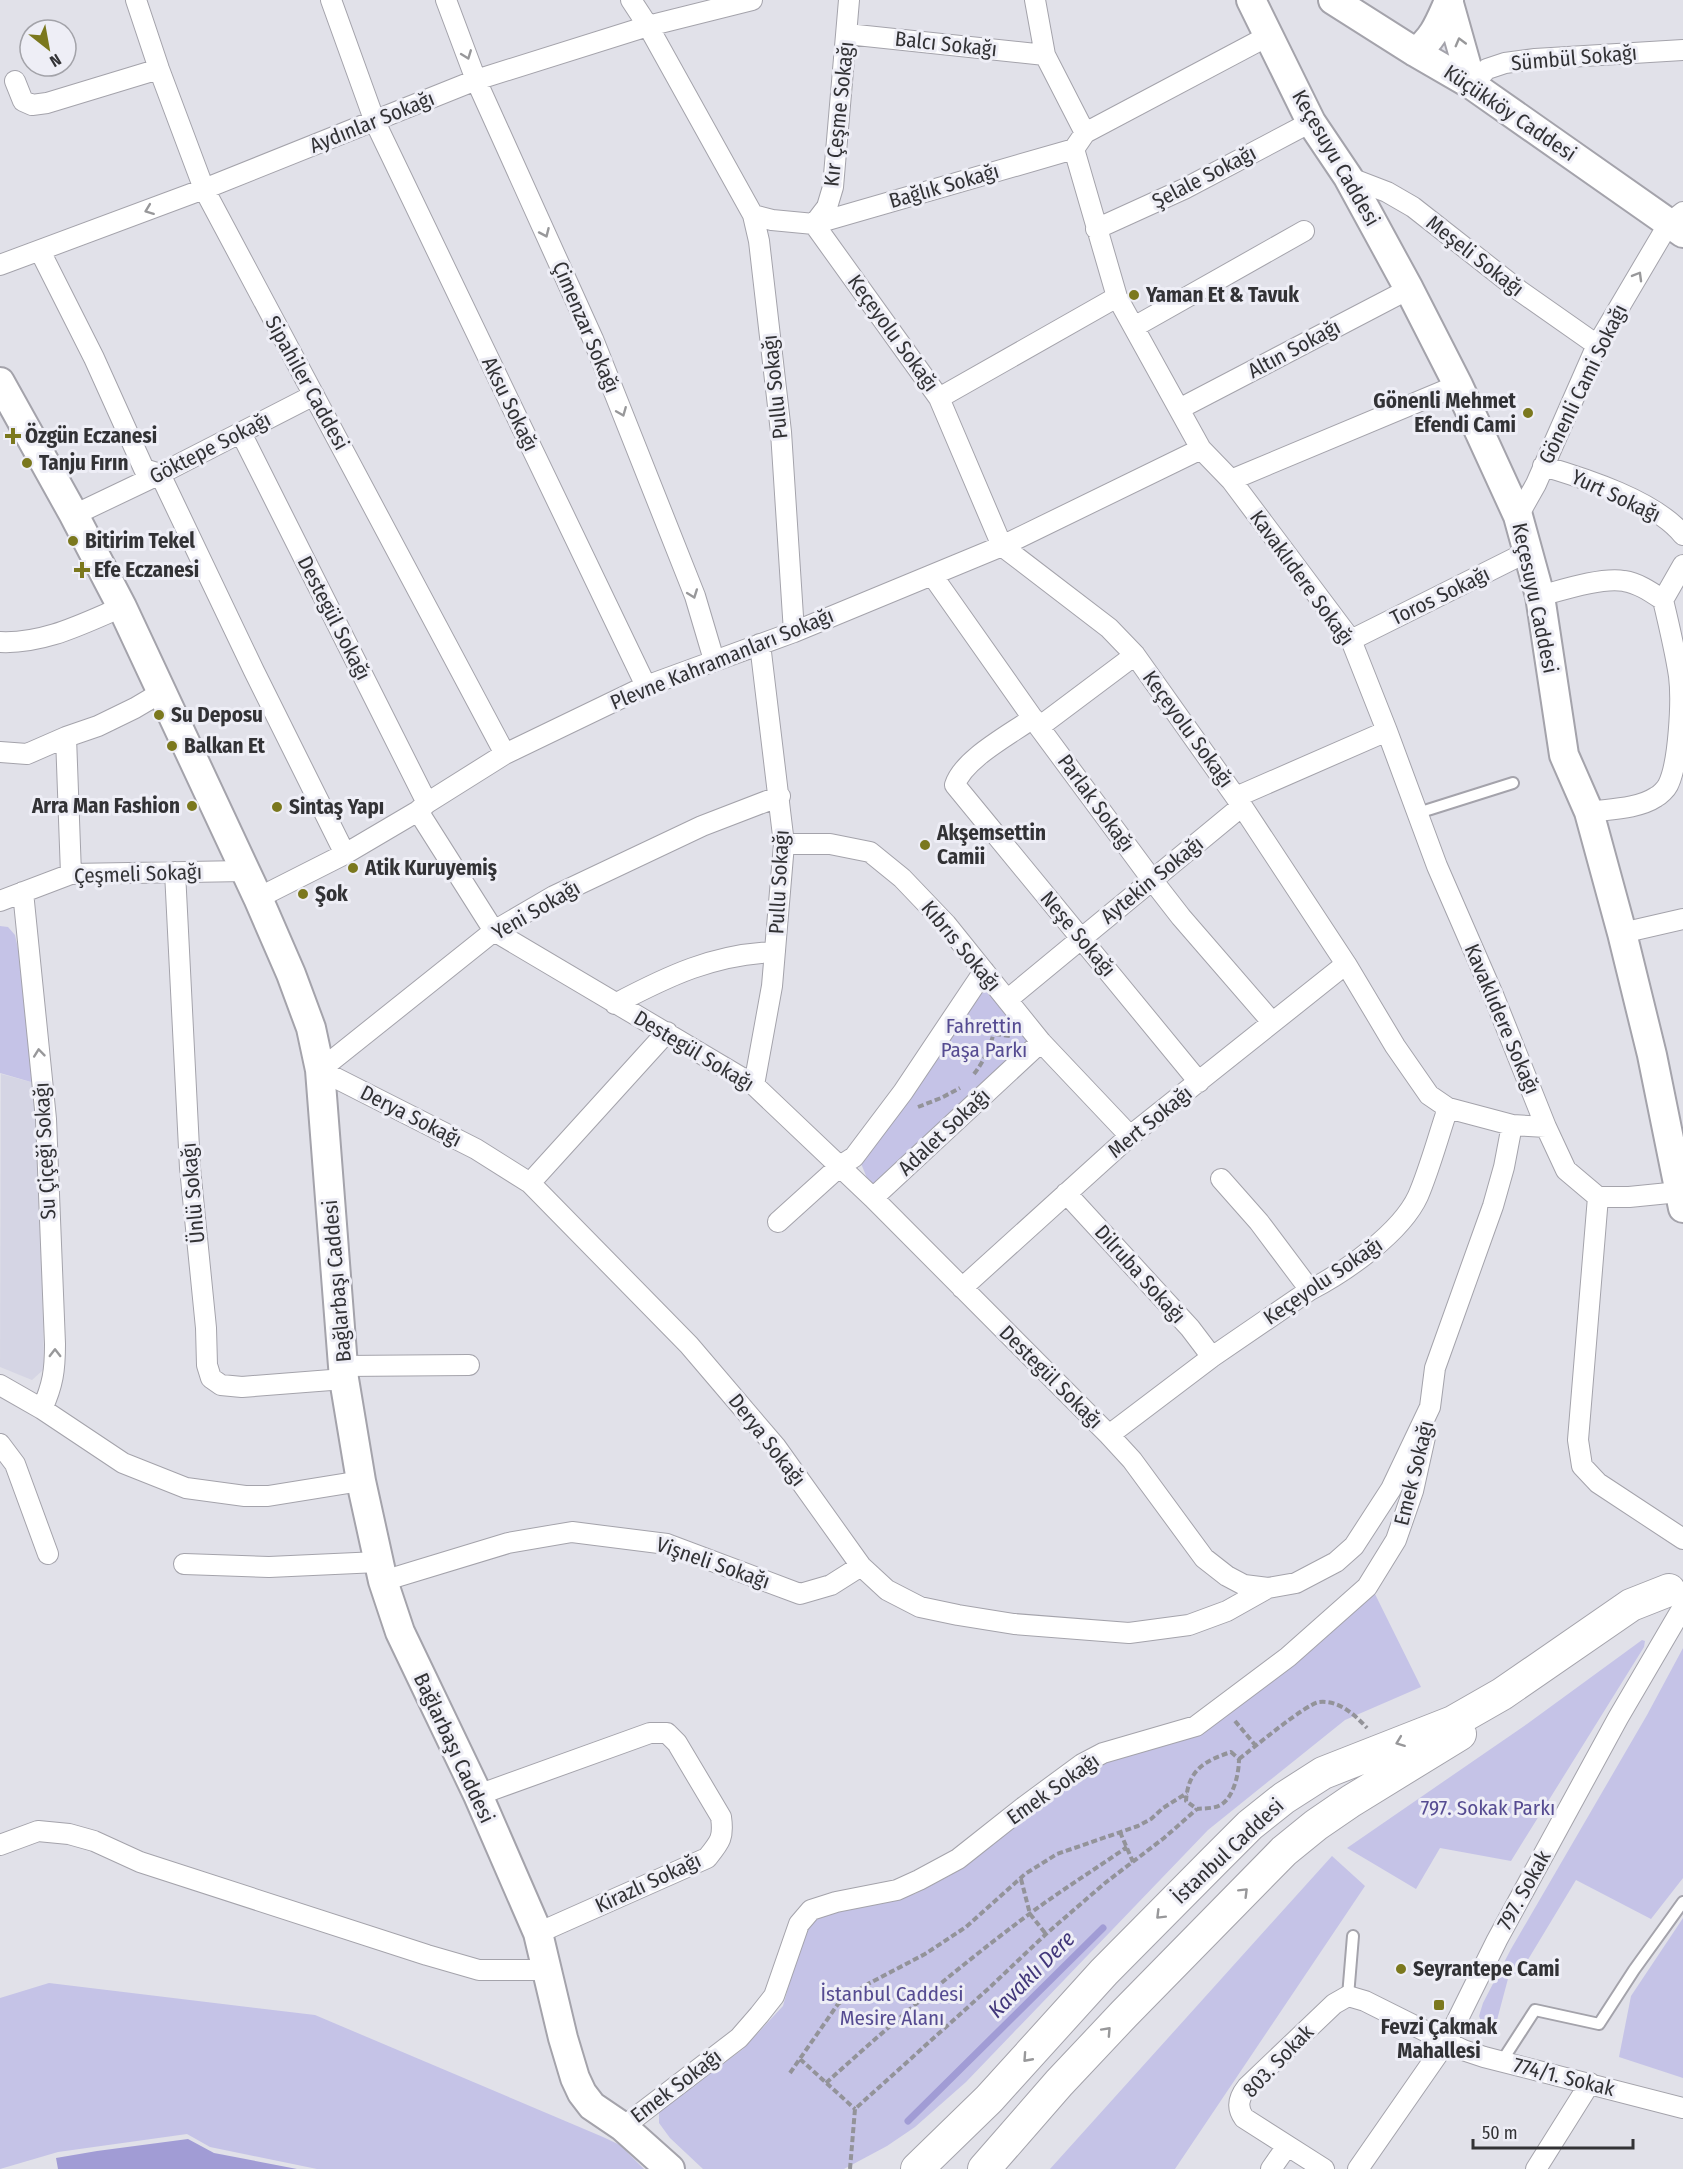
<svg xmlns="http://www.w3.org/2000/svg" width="1683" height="2169" font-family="'Fira Sans Condensed',sans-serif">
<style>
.built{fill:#d5d5e4}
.green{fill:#c5c3e7}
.water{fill:#a19cd5}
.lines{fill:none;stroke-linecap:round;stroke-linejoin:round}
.stream{stroke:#a19cd5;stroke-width:7}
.lane-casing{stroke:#a4a3ab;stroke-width:14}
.street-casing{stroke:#a4a3ab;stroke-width:22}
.secondary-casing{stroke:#a4a3ab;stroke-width:32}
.primary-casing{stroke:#a4a3ab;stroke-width:34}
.path{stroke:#939399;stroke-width:4;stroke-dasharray:6 3;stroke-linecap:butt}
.lane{stroke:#fff;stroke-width:10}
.street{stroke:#fff;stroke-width:20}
.secondary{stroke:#fff;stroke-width:28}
.primary{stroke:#fff;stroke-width:32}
.oneway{stroke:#98989a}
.poi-dot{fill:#7b781e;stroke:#eeeef6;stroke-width:2}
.labels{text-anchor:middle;stroke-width:6;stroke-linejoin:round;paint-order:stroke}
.street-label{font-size:21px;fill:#323235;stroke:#eeeef6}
.poi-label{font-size:21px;font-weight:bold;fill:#323235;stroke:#eeeef6;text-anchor:start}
.park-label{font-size:21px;fill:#554b91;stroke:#eeeef6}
.water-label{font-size:22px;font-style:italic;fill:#41367a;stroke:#eeeef6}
</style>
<rect width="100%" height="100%" fill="#e1e1e9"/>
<!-- built -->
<path class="built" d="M1 1074 38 1084 44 1369 32 1380 0 1367Z"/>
<!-- green -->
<path class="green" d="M0 926 8 927 15 935 22 967 38 1084 0 1073Z
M985 986 1028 1040 873 1193 858 1156Z
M1374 1592 1421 1687 1345 1720 1208 1830 966 2082 915 2127 887 2146 844 2169H703L670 2138 659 2123V2112L743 2049 783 2006 804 1931 817 1918 846 1908 915 1894 951 1875 1086 1767 1168 1744 1196 1732Z
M1642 1640 1645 1641 1644 1647 1511 1861 1440 1848 1416 1889 1347 1848 1527 1724Z
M1683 1648V1878L1651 1919 1576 1880 1520 1973 1509 1975 1493 2035 1484 2029 1479 2016 1483 2003 1511 1949 1647 1715Z
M1332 1856 1365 1886 1175 2169H1050Z
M1683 1918V2078L1619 2057 1631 1996Z
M49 1983 315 2015 603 2137 620 2145 644 2169H317L210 2147 187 2134 58 2152 0 2169V1998Z"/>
<!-- water -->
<path class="water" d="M188 2139 214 2153 297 2169H58L56 2158 97 2151Z"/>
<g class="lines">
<!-- stream -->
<path class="stream" d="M908 2121 1103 1928"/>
<!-- lane casing -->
<g class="lane-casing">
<path id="lane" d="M1418 813 1513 783
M1348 1996 1353 1936
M1502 2061 1535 2010 1599 2024 1634 1970 1683 1902"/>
</g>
<!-- street casing -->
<g class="street-casing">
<path id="street" d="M136 0 159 69 204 189 505 754
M331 0 375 122 646 686
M446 0 476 80 593 339 695 596 714 660
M631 0 648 26 753 215 772 220 814 224 939 398 1002 546 1109 628 1135 655 1242 806 1346 964 1395 1046 1429 1095 1448 1108 1512 1125 1546 1127
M1035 0 1045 55 1085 133 1074 149 1117 297 1201 449 1231 480 1351 640 1387 731 1437 866 1494 997 1546 1127 1566 1170 1598 1197H1629L1679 1192
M847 34 1045 55
M15 81 23 101 32 105 47 103 159 69
M1472 85 1487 69 1505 63 1535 59 1683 50
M1085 133 1268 36
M1348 177 1387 192 1413 207 1520 291 1597 345
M753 215 759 241 781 432 794 632
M814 224 1074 149
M814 224 827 207 833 187 849 0
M1096 229 1184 189 1311 122
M40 251 94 358 144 469 160 474 254 671 345 854
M0 265 204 189 476 80 648 26 752 0
M1134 327 1304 231
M939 398 1117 297
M1179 409 1409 289
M241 433 427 803
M1543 466C1584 478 1656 501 1683 535
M1231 480 1458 385
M74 515 160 474 314 395
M1518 516 1536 484 1597 345 1669 223 1683 212
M932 575 1039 727 1153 881 1181 917 1272 1022
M1540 596C1562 590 1602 577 1624 581 1638 583 1651 592 1663 600 1669 625 1675 650 1679 676 1682 700 1679 763 1668 785 1666 789 1660 795 1656 797 1638 809 1609 809 1589 812
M1663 600 1683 565
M1351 640 1529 551
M0 642C44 644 82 624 122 607
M1033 718C1011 734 963 759 955 785L1199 1082
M1039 727 1135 655
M66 737 71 874
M0 752 27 754 66 737 98 726 135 708 162 692
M780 796 702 826 554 896 494 931 320 1070 476 1149 530 1183 689 1345 776 1447 861 1566 887 1590 920 1607 958 1615 1014 1624 1129 1633 1189 1625 1227 1611 1268 1588
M1236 797 1387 731
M418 811 494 931 754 1085 873 1198 1109 1435 1132 1460 1204 1558 1227 1576 1244 1585 1268 1588 1296 1583 1336 1562 1354 1546 1391 1489 1430 1407 1435 1368 1493 1206 1504 1167 1512 1125
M784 844H830L870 852 902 878 946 924 1041 1042 1130 1136
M175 872 190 1168 206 1328 207 1365 211 1378 221 1385 242 1387 344 1379
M23 892 46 1119 55 1344C55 1370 53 1385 42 1409
M258 898 345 854 418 811 427 803 505 754 646 686 794 632 1002 546 1201 449
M0 901 71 874 245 871
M1622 933 1683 919
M1007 1000 1242 806
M615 1004C668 976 714 954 775 952
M754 1085 772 986 784 844 760 644
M1221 1179 1259 1222 1310 1290
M530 1183 667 1032
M1066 1193 1190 1328 1212 1357
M1598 1197 1578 1440 1582 1466 1598 1483 1683 1539
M873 1198 1041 1042
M778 1222 840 1166 854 1157 903 1092 984 971
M962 1288 1130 1136 1346 964
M343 1366 469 1365
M0 1385 42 1409 123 1463 186 1488 245 1496H268L361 1481
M1109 1435 1212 1357 1310 1290C1345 1272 1401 1233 1418 1196 1430 1168 1438 1137 1448 1108
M0 1444 15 1464 48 1554
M184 1564 269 1567 378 1562
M383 1581 508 1543 572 1532 667 1544 800 1594 831 1585 861 1566
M478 1795 650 1733H667L677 1743 721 1817C724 1838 720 1842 707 1858L538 1933
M0 1845 38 1831 69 1834 94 1841 140 1862 427 1955 479 1970H547
M623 2127 739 2038 759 2015 774 1996 799 1924 811 1910 836 1902 897 1890 919 1880 958 1859 1025 1806 1082 1764 1103 1753 1196 1726 1288 1657 1367 1587 1396 1540 1413 1491 1425 1437
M1271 2169 1287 2146
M1324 2169 1244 2118C1236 2107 1239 2097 1247 2087L1334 2004 1348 1996 1365 2001 1463 2050 1484 2057 1683 2108
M1358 2169 1447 2041 1497 1940 1618 1718 1683 1607
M1536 2169 1590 2083"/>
</g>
<!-- secondary casing -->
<g class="secondary-casing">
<path id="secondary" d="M1251 0 1311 122 1348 177 1409 289 1458 385 1518 516 1540 596 1564 755 1589 812 1622 933 1652 1055 1683 1208
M1333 0 1415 52 1472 85 1683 233
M1448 0 1472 85
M1415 52C1434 39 1440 21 1449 1
M0 382 74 515 122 607 258 898 291 974 311 1028 320 1070 344 1379 361 1481 383 1581 400 1632 478 1795 538 1933 563 2038 575 2078 582 2093 592 2106 623 2127 670 2169"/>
</g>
<!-- primary casing -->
<g class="primary-casing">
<path id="primary" d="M917 2169 989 2099 1104 1972 1214 1861 1250 1825 1284 1798 1323 1773 1453 1722 1502 1694 1631 1605 1669 1590
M984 2169 1059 2083 1124 2014 1284 1851 1316 1825 1351 1801 1460 1734"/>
</g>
<!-- path -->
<path class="path" d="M995 1034 1010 1036
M974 1074C987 1057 994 1039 996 1018
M918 1107 941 1098 960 1088
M1235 1721 1256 1746
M1231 1752 1239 1759C1239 1773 1234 1796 1222 1804 1215 1809 1205 1808 1197 1809L1186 1801C1188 1770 1204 1761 1231 1752Z
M1239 1759C1252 1749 1306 1704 1319 1702 1339 1700 1354 1714 1367 1728
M1120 1832 1133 1862
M1021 1879 1030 1914 1046 1934
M800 2059 855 2109
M790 2073 838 2004 866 1985 925 1954 966 1927 1025 1874 1057 1854 1138 1826 1151 1819 1163 1808 1187 1793
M826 2083C891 2024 958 1967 1028 1915 1060 1891 1094 1870 1127 1847
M850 2169 855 2109 988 1989 1046 1934 1105 1883 1164 1838 1197 1809"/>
<!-- lane -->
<use href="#lane" class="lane"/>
<!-- street -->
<use href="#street" class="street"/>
<!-- secondary -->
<use href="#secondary" class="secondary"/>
<!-- primary -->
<use href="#primary" class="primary"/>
</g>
<!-- one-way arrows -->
<defs><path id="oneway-chevron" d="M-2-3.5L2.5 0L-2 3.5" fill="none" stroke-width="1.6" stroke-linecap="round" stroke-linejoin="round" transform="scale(1.5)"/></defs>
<g class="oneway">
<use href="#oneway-chevron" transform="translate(1460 42) rotate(-105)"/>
<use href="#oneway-chevron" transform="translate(467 55) rotate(69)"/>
<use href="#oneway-chevron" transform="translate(149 210) rotate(159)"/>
<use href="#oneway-chevron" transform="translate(545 233) rotate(66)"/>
<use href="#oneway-chevron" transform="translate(1638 276) rotate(-60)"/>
<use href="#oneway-chevron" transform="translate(622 412) rotate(68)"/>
<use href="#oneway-chevron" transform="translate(693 594) rotate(70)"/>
<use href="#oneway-chevron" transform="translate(39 1053) rotate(-96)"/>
<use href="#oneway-chevron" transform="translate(55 1353) rotate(-90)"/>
<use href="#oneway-chevron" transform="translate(1400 1742) rotate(159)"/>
<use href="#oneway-chevron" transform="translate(1244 1892) rotate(-45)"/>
<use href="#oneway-chevron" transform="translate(1160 1915) rotate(135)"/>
<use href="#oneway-chevron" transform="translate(1107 2031) rotate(-47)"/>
<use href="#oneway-chevron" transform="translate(1027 2058) rotate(132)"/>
</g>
<!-- markers -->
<g class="poi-dot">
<circle cx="1134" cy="295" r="6"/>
<circle cx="1528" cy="413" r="6"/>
<path d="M10 427h6v6h6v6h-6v6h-6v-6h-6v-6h6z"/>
<circle cx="27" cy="463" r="6"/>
<circle cx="73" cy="541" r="6"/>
<path d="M79 561h6v6h6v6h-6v6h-6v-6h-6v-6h6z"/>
<circle cx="159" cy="715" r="6"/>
<circle cx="172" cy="746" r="6"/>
<circle cx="192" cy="806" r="6"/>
<circle cx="277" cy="807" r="6"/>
<circle cx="925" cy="845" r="6"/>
<circle cx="353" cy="868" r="6"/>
<circle cx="303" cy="894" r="6"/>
<circle cx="1401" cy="1969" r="6"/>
<rect x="1433" y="1999" width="12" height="12" rx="3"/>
</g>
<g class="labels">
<!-- street labels -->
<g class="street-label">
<text transform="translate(946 44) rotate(6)" y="7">Balcı Sokağı</text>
<text transform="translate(1574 58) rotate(-5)" y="7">Sümbül Sokağı</text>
<text transform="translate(1510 113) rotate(34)" y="7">Küçükköy Caddesi</text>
<text transform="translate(839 114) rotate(-84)" y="7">Kır Çeşme Sokağı</text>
<text transform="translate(372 122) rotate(-22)" y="7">Aydınlar Sokağı</text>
<text transform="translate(1336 158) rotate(60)" y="7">Keçesuyu Caddesi</text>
<text transform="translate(1204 177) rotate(-27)" y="7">Şelale Sokağı</text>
<text transform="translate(944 186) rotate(-16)" y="7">Bağlık Sokağı</text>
<text transform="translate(1475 256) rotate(38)" y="7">Meşeli Sokağı</text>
<text transform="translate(586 327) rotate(67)" y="7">Çimenzar Sokağı</text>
<text transform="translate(893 333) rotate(54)" y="7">Keçeyolu Sokağı</text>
<text transform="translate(1294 349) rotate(-28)" y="7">Altın Sokağı</text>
<text transform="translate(307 383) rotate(61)" y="7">Sipahiler Caddesi</text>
<text transform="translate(1583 384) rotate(-64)" y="7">Gönenli Cami Sokağı</text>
<text transform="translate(775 387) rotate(-96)" y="7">Pullu Sokağı</text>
<text transform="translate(510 404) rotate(64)" y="7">Aksu Sokağı</text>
<text transform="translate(210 448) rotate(-27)" y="7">Göktepe Sokağı</text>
<text transform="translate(1616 496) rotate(25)" y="7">Yurt Sokağı</text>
<text transform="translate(1302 578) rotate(54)" y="7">Kavaklıdere Sokağı</text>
<text transform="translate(1440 596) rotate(-26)" y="7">Toros Sokağı</text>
<text transform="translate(1535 598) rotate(78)" y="7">Keçesuyu Caddesi</text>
<text transform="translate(334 618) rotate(63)" y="7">Destegül Sokağı</text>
<text transform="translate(722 659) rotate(-22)" y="7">Plevne Kahramanları Sokağı</text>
<text transform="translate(1188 729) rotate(54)" y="7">Keçeyolu Sokağı</text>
<text transform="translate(1096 803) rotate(54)" y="7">Parlak Sokağı</text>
<text transform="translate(138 874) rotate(-2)" y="7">Çeşmeli Sokağı</text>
<text transform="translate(1152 880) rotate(-39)" y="7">Aytekin Sokağı</text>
<text transform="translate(779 882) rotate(-87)" y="7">Pullu Sokağı</text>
<text transform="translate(536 910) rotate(-30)" y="7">Yeni Sokağı</text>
<text transform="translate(1078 934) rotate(50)" y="7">Neşe Sokağı</text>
<text transform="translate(961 946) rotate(50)" y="7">Kıbrıs Sokağı</text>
<text transform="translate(1502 1019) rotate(67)" y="7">Kavaklıdere Sokağı</text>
<text transform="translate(694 1051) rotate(31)" y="7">Destegül Sokağı</text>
<text transform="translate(411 1116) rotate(27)" y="7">Derya Sokağı</text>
<text transform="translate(1150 1122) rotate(-39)" y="7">Mert Sokağı</text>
<text transform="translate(944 1132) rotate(-43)" y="7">Adalet Sokağı</text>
<text transform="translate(45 1151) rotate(-93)" y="7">Su Çiçeği Sokağı</text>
<text transform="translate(193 1193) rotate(-95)" y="7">Ünlü Sokağı</text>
<text transform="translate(1140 1274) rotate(48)" y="7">Dilruba Sokağı</text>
<text transform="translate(337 1281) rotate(-95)" y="7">Bağlarbaşı Caddesi</text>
<text transform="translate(1323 1281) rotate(-34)" y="7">Keçeyolu Sokağı</text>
<text transform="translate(1051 1377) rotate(45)" y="7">Destegül Sokağı</text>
<text transform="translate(767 1440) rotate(52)" y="7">Derya Sokağı</text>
<text transform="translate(1414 1473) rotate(-76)" y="7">Emek Sokağı</text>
<text transform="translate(713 1563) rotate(19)" y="7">Vişneli Sokağı</text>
<text transform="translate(454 1748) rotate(65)" y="7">Bağlarbaşı Caddesi</text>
<text transform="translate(1053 1789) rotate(-35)" y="7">Emek Sokağı</text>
<text transform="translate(1228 1851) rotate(-43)" y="7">İstanbul Caddesi</text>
<text transform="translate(648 1883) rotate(-25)" y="7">Kirazlı Sokağı</text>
<text transform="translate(1524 1890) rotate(-61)" y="7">797. Sokak</text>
<text transform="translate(1278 2061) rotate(-46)" y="7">803. Sokak</text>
<text transform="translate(1564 2077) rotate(14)" y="7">774/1. Sokak</text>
<text transform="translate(676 2086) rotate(-37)" y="7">Emek Sokağı</text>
</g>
<!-- poi labels -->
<g class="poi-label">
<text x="1146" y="302">Yaman Et &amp; Tavuk</text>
<text x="1516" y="408" text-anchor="end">Gönenli Mehmet<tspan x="1516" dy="24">Efendi Cami</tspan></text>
<text x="25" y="443">Özgün Eczanesi</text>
<text x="39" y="470">Tanju Fırın</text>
<text x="85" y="548">Bitirim Tekel</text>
<text x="94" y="577">Efe Eczanesi</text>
<text x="171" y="722">Su Deposu</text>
<text x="184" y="753">Balkan Et</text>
<text x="180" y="813" text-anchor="end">Arra Man Fashion</text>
<text x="289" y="814">Sintaş Yapı</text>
<text x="937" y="840">Akşemsettin<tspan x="937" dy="24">Camii</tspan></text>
<text x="365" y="875">Atik Kuruyemiş</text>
<text x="315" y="901">Şok</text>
<text x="1413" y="1976">Seyrantepe Cami</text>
<text x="1439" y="2034" text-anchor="middle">Fevzi Çakmak<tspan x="1439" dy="24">Mahallesi</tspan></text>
</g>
<!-- park labels -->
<g class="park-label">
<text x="984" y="1033">Fahrettin<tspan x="984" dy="24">Paşa Parkı</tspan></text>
<text x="1488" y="1815">797. Sokak Parkı</text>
<text x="892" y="2001">İstanbul Caddesi<tspan x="892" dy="24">Mesire Alanı</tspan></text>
</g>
<!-- water labels -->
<g class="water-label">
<text transform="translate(1031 1974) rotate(-45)" y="8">Kavaklı Dere</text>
</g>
</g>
<!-- north arrow -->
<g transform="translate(48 48) rotate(149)"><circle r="28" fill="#eeeef6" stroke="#a3a3a9" stroke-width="1.5"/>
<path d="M0-4.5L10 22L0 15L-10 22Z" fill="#7b781e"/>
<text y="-9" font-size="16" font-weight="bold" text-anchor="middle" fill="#323235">N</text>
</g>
<!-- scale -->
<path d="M1473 2139v9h160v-9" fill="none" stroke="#323235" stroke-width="3"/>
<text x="1482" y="2139" font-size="18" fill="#323235" stroke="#eeeef6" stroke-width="4.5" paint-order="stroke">50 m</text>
</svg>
